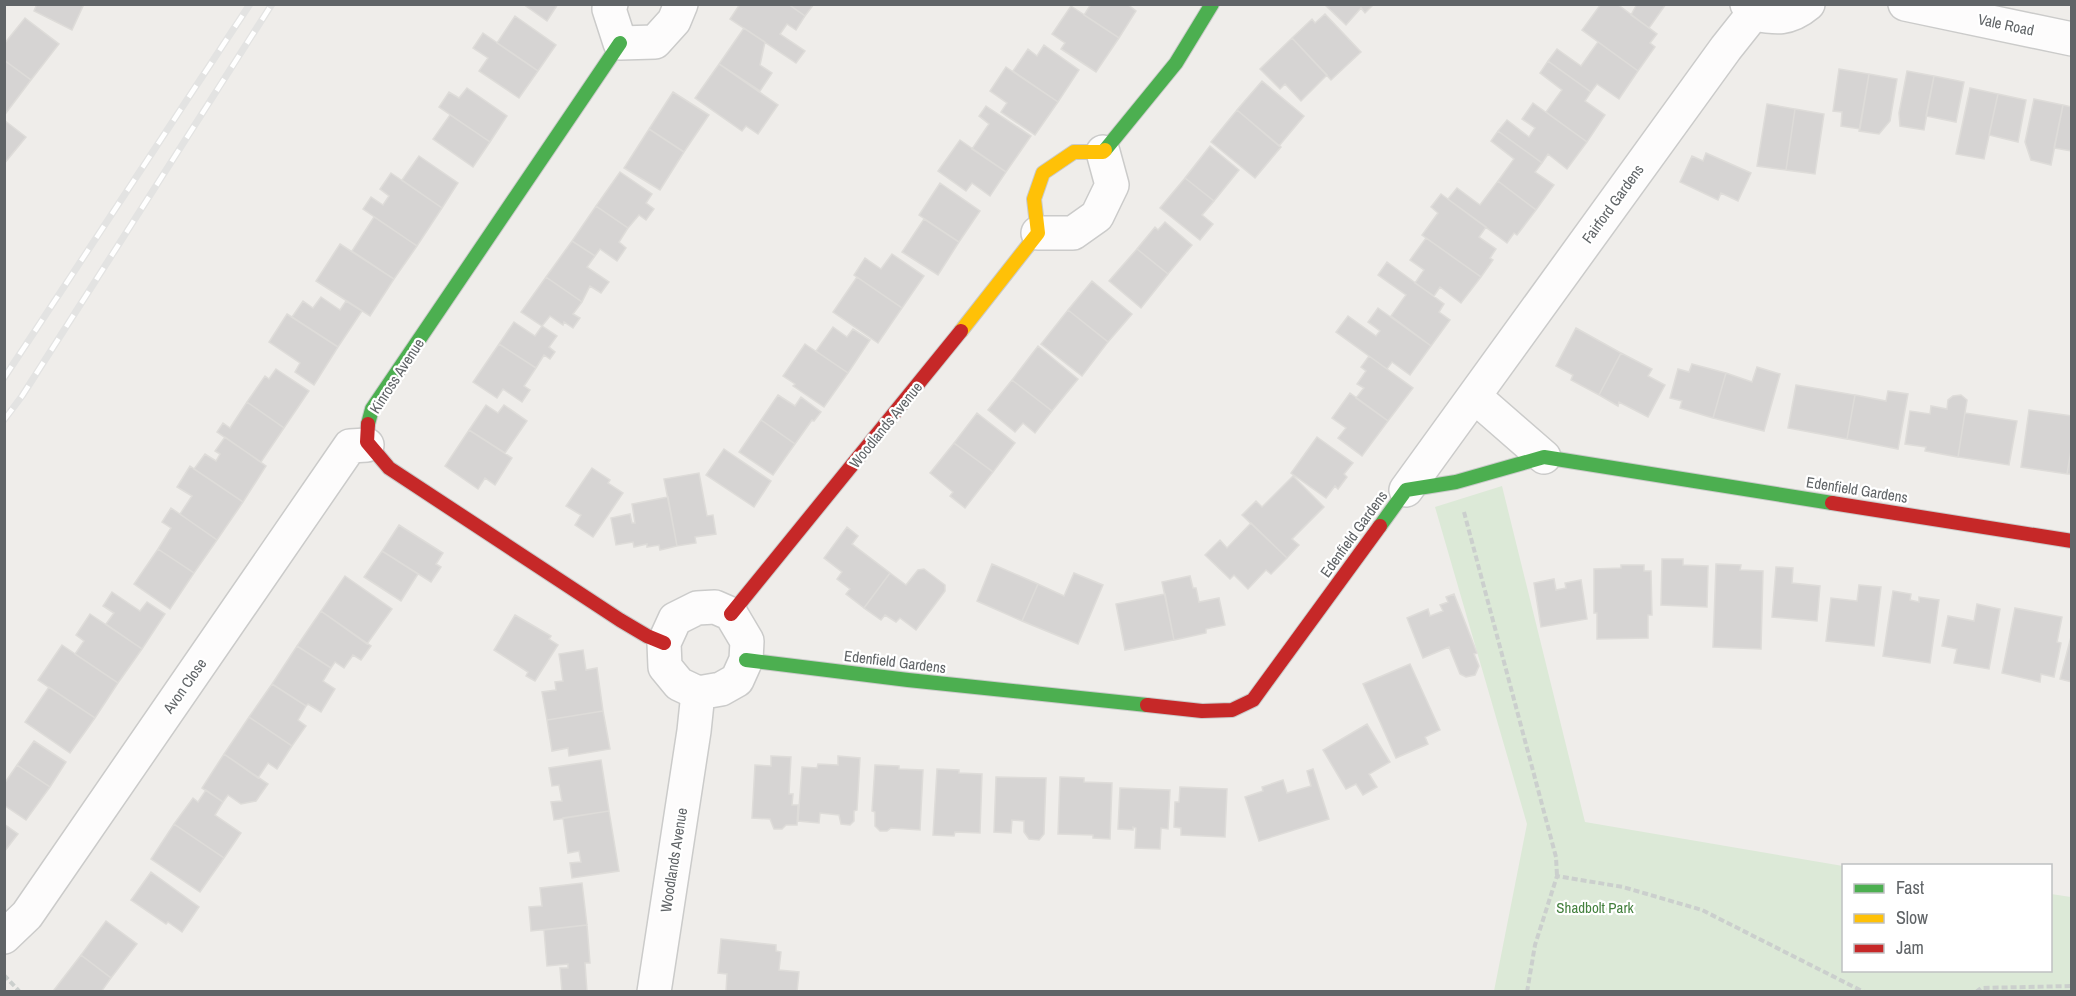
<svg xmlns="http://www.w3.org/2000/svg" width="2076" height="996" font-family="'Archivo Narrow',sans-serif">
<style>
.green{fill:#dce9d7}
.building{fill:#d6d4d3;stroke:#dedcd9;stroke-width:1.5}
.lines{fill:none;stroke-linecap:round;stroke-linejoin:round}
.street-casing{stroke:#cbcbca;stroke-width:36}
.fast-casing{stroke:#c9cac9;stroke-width:16}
.slow-casing{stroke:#c9cac9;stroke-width:16}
.jam-casing{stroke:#c9cac9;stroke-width:16}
.path{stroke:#cbcfcd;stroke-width:4;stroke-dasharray:6 3;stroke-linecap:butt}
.street{stroke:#fdfcfc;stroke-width:33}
.fast{stroke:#4caf50;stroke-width:14}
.slow{stroke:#ffc107;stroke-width:14}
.jam{stroke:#c62828;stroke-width:14}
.rail-casing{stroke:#e3e3e2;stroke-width:7}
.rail{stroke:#fff;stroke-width:4.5;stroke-dasharray:14;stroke-linecap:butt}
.labels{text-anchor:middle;stroke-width:4.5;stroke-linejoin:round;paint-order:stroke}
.street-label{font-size:15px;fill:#606467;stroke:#fff}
.park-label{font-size:15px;fill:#44803e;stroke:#fff}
</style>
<rect width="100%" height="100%" fill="#efedea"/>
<!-- green -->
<path class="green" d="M1502 486 1585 822 1843 866 1844 970H2050L2051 894 2071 897V991H1494L1527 824 1435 507Z"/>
<!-- building -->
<path class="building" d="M37 4H84L72 30 34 11Z
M523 4H558L547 21Z
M740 4H788L805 16 796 30 787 24 780 34 805 51 796 63 730 19Z
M788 4H814L805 16Z
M1091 4H1127L1136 11 1119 38 1084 15Z
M1324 4H1374L1365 13 1361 8 1346 25Z
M1601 4H1617L1657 34 1650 43 1655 47 1638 71 1582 30Z
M1637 4H1666L1649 28 1631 15Z
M1071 6 1119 38 1096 72 1061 49 1065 43 1052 34Z
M1325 14 1361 52 1331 80 1292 38 1312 19 1315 23Z
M515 16 556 45 538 71 497 43Z
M25 18 59 44 31 80 4 60V44Z
M744 28 765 42 760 65 772 73 760 91 719 64Z
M483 33 538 71 519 98 479 71 488 58 473 48Z
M1292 38 1327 75 1301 101 1285 84 1280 89 1260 69Z
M1598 42 1638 71 1619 99 1597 84 1591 92 1548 61 1557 49 1581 66Z
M1044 45 1079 70 1058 102 1013 71 1028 49 1037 56Z
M4 60 31 80 6 113 4 112Z
M1548 61 1591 92 1585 101 1605 115 1587 142 1546 112 1562 90 1540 73Z
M719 64 778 105 758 134 746 126 742 131 695 98Z
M1006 67 1058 102 1035 135 1001 112 1007 103 990 91Z
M1839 69 1869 74 1860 129 1841 126 1842 112 1833 111Z
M1907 71 1934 76 1924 130 1900 126 1899 113Z
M1869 74 1897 79 1890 121 1879 134 1859 131Z
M1934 76 1964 82 1956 122 1926 116Z
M1262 81 1304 116 1279 146 1237 110Z
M467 88 507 116 490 142 439 107 449 92 459 98Z
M1970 88 1998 94 1984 159 1956 154Z
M673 92 709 115 684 152 649 129Z
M1998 94 2026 100 2018 142 1989 135Z
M2034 99 2063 105 2051 165 2031 160 2025 142Z
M1533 103 1587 142 1567 169 1548 154 1542 163 1498 131 1507 120 1529 137 1535 128 1522 119Z
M1767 104 1795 109 1786 170 1757 166Z
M2063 105 2072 107V151L2054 148Z
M986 106 1031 136 1006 172 972 149 989 124 979 116Z
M1795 109 1824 114 1815 174 1786 170Z
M1237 110 1281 147 1255 178 1211 142Z
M450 115 490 142 473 167 433 139Z
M4 120 26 137 4 164Z
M649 129 684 152 660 190 624 168Z
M1498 131 1542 163 1535 172 1554 185 1536 210 1498 181 1514 159 1491 141Z
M960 140 1006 172 990 196 972 183 966 191 938 171Z
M1210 146 1239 170 1214 201 1185 178Z
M1706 153 1751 173 1738 201 1721 193 1718 200 1680 182 1692 156 1703 161Z
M419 156 458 183 442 208 402 180Z
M620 172 652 194 646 203 654 209 646 220 639 215 628 228 596 206Z
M391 173 442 208 417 246 363 209 371 197 383 205 389 196 380 189Z
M1185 178 1214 201 1202 215 1213 224 1200 240 1160 208Z
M1498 181 1536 210 1517 235 1514 233 1507 243 1448 199 1457 188 1480 205Z
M940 183 980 211 959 242 919 215Z
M1441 194 1486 227 1479 237 1496 249 1490 258 1493 260 1481 277 1422 235 1438 213 1431 207Z
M596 206 628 228 619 242 626 248 617 261 600 249 595 256 572 241Z
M374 217 417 246 394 279 352 251Z
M924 219 959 242 938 275 902 252Z
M1165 222 1192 245 1168 274 1137 249 1155 227 1158 230Z
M1426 238 1481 277 1461 303 1440 287 1434 296 1415 283 1424 270 1410 260Z
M572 241 595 256 587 267 609 282 601 293 590 286 582 302 546 277Z
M340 244 394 279 370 316 316 281Z
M1137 249 1168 274 1141 308 1109 281Z
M892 254 924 276 902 308 854 275 865 258 881 269Z
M1387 262 1444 304 1439 312 1450 320 1431 346 1391 316 1406 295 1378 275Z
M546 277 582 302 573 314 580 318 573 328 564 322 563 325 550 316 542 326 521 312Z
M857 277 902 308 878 343 833 312Z
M1092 281 1132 314 1108 342 1068 310Z
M321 297 340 310 346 301 362 311 338 347 292 317 303 301 313 308Z
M1378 308 1431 346 1410 375 1392 362 1387 369 1336 332 1348 316 1376 336 1380 331 1368 322Z
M1068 310 1108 342 1082 376 1041 344Z
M287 314 338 347 314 385 295 372 300 363 269 342Z
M514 322 535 336 542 326 557 336 549 347 555 352 550 359 544 355 536 368 499 344Z
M833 327 847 337 853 329 870 340 848 373 816 351Z
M1576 328 1621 353 1599 395 1571 380 1573 375 1556 366Z
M499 344 536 368 524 386 530 390 522 402 503 389 497 398 473 382Z
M805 344 848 373 824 407 793 386 795 384 783 376Z
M1038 346 1078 379 1052 411 1012 380Z
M1621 353 1652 369 1648 376 1665 385 1648 417 1619 402 1618 406 1599 395Z
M1369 356 1413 388 1388 421 1356 398 1364 388 1357 384 1366 371 1361 367Z
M1692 364 1726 373 1713 418 1680 408 1682 401 1670 398 1678 369 1689 372Z
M1757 367 1780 374 1764 431 1713 418 1726 373 1752 382Z
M276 369 309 391 284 428 247 402 265 376 269 379Z
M1012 380 1052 411 1035 433 1023 423 1015 432 988 410Z
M1796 385 1855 395 1847 439 1788 428Z
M1888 391 1908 394 1898 449 1847 439 1855 395 1886 401Z
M1350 393 1388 421 1362 456 1338 438 1346 428 1332 418Z
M778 395 795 406 801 397 821 412 814 421 812 420 795 444 761 420Z
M1961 395 1967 400 1958 457 1925 451 1926 447 1905 444 1910 411 1930 414 1931 406 1947 409 1948 400 1953 396Z
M247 402 284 428 261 462 217 432 223 423 230 428Z
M486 405 498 413 504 405 527 421 505 453 469 430Z
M2029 410 2072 416V445L2067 474 2021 467Z
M977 413 1015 443 993 472 954 443Z
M1965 413 2017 421 2009 465 1958 457Z
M761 420 795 444 773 475 739 452Z
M469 430 512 458 495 485 485 478 478 489 445 466Z
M225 437 266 466 243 502 194 469 205 454 216 461 220 454 215 451Z
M1317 437 1353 463 1344 474 1347 477 1338 489 1335 486 1326 498 1291 473Z
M954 443 993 472 965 508 950 496 953 492 930 473Z
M2072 445V474H2067Z
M724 449 771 481 754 507 706 475Z
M190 466 243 502 217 540 180 514 192 496 177 487Z
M592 468 610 480 608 483 623 493 593 537 575 525 581 515 566 506Z
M699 473 707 516 713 515 716 534 695 537 696 543 677 546 664 479Z
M1293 476 1324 507 1292 539 1299 545 1287 558 1242 515 1256 501 1262 507Z
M668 497 677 546 660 550 659 545 647 547V544L634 547 633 542 616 545 611 518 630 514 632 523H635L632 504Z
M171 508 217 540 194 573 158 549 171 528 162 522Z
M1251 523 1287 558 1271 574 1266 570 1248 589 1234 575 1230 579 1205 555 1220 540 1227 548Z
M399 525 443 553 436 564 441 567 431 582 382 551Z
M847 527 858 536 852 544 890 573 864 608 846 594 850 589 837 579 842 572 824 558Z
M158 549 194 573 170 609 134 584Z
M382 551 418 574 401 601 364 577Z
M1662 559H1683V565L1708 566 1707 607 1661 605Z
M992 564 1038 584 1022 621 977 601Z
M1716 564 1741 565 1740 570 1763 571 1761 649 1713 647Z
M1621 565H1644V571H1651L1652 615H1648V638L1597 639V613H1594V569L1621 568Z
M1776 567 1793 568 1792 583 1820 586 1817 621 1772 617Z
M924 569 945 585V591L916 630 900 618 896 622 885 615 881 620 864 608 890 573 906 585 918 570Z
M1074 573 1103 585 1078 644 1022 621 1038 584 1064 596Z
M345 576 392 609 367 644 321 611Z
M1190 576 1193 588H1196L1199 602 1219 598 1225 625 1206 629V633L1174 640 1162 582Z
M1554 579 1556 590 1566 588 1565 583 1581 580 1587 619 1541 627 1534 583Z
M1859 585 1881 587 1874 646 1826 641 1831 598 1857 601Z
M1893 591 1911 594 1910 600 1919 602V597L1939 600 1930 663 1883 656Z
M112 592 140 611 147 602 165 614 142 649 106 624 114 613 103 606Z
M1165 594 1174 640 1125 650 1116 604Z
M1454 594 1477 653 1474 654 1479 666 1475 675 1466 677 1460 674 1449 647 1423 658 1407 618 1428 609 1430 616 1443 611 1440 605 1448 602 1446 597Z
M1977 604 2000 609 1989 669 1954 663 1957 649 1942 646 1948 616 1974 621Z
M2015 608 2062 617 2057 642 2061 643 2054 677 2041 674 2040 682 2002 673Z
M321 611 371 646 361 660 353 655 344 668 335 662 331 668 297 646Z
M90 614 142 649 118 683 75 654 84 641 76 635Z
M515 615 551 636 549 639 558 645 535 681 526 676 528 672 494 650Z
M2072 633V682L2060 679Z
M62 645 118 683 95 718 38 680Z
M297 646 331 668 323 681 335 689 321 712 308 704 306 706 272 684Z
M583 650 586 670 597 668 603 711 547 720 542 692 556 690 555 682 563 681 559 654Z
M1410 664 1440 730 1425 737 1428 744 1396 758 1363 684Z
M272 684 306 706 298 720 306 726 292 746 249 717Z
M49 687 95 718 70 753 25 722Z
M603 711 610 749 569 756 568 748 552 751 547 720Z
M249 717 292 746 277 769 268 763 258 778 224 754Z
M1367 724 1390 762 1369 774 1377 787 1363 795 1356 784 1346 789 1323 750Z
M34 741 66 762 50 787 17 765Z
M224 754 268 784 256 801 241 804 228 795 223 802 202 788Z
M771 756 791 757 789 794H793L792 805H798L797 825H786L782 829H774L770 819 752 818 755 765 771 766Z
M838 756 860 758 857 810 854 811V821L850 825 841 824 839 815 820 813 819 823 798 821 802 767 817 768 818 764 838 765Z
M601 760 609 811 554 820 551 802 562 801 559 785 552 786 549 768Z
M17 765 50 787 26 820 4 805V784Z
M875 765 899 766V769L923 770 920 830 891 828 887 831H880L875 826V812L872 811Z
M937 769 959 770V773L982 774 980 833 955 832 954 836 933 835Z
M1313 769 1329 819 1259 841 1245 797 1263 791 1262 787 1283 780 1287 793 1311 786 1307 771Z
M996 777 1046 778 1044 834 1039 840 1029 839 1024 832V821L1012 820 1011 833 994 832Z
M1060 777 1084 778V782L1112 783 1110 839 1093 838V835L1058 834Z
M1180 787 1227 789 1225 837 1181 835V828L1174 827 1175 802H1179Z
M1120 788 1170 790 1168 829 1161 828 1160 849 1135 848 1136 828 1133 827V830L1118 829Z
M206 790 223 802 215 815 241 833 224 858 174 824 193 798 198 802Z
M609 811 619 871 572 878 570 863 581 862 579 851 568 853 563 818Z
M4 824 18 834 4 852Z
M174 824 224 858 200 892 151 859Z
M151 872 199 907 182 932 168 922 166 924 131 900Z
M582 883 587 925 531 931 529 907 542 906 540 888Z
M106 921 137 944 111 978 81 955Z
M587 925 590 963H585L587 992H562L560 968H568V964L547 966 544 930Z
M721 939 776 945V951L781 952 779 970 799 972 797 992H726L727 974 718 973Z
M81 955 111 978 101 992H56L54 990Z"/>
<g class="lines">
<!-- street casing -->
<g class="street-casing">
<path id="street" d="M611 4 609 9 620 43 655 42 674 21 681 4
M1747 4 1753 14C1776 18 1789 20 1808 4
M1905 4 2072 39
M1038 233H1073L1097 216 1112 185 1103 152
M1474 396 1544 457
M1406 490 1726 48 1753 14
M715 607 731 614 747 641 746 660 737 680 721 689 698 693 679 684 665 667 664 643 675 619 697 608Z
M4 937 27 915 350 446 367 445
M654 992 694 731 698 693"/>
</g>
<!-- fast casing -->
<g class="fast-casing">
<path id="fast" d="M1105 150 1176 63 1212 4
M368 424 372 409 620 43
M1380 526 1406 490 1456 482 1544 457 1832 503
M746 660 908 680 1147 705"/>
</g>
<!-- slow casing -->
<g class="slow-casing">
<path id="slow" d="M961 331 1038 233 1034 199 1043 173 1074 152H1103L1105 150"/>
</g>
<!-- jam casing -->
<g class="jam-casing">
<path id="jam" d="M368 424 367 442 389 468 620 620 647 636 664 643
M1832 503 2072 541
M731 614 961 331
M1147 705 1202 711 1232 710 1253 700 1380 526"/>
</g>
<!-- path -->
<path class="path" d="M1464 512 1556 857 1557 876
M4 975 20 992
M1527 992 1535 945 1557 876 1623 887 1702 910 1864 992
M1976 992 1981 988 2072 986"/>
<!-- street -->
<use href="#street" class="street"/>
<!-- fast -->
<use href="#fast" class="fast"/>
<!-- slow -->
<use href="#slow" class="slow"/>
<!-- jam -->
<use href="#jam" class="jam"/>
<!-- rail casing -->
<g class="rail-casing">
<path id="rail" d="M4 378 250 4
M4 420 22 396 272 4"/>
</g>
<!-- rail -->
<use href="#rail" class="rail"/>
</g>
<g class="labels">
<!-- street labels -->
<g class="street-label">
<text transform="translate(2006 25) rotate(12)" y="5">Vale Road</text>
<text transform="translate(1613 204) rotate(-54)" y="5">Fairford Gardens</text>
<text transform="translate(397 376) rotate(-57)" y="5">Kinross Avenue</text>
<text transform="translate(886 425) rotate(-51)" y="5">Woodlands Avenue</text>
<text transform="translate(1857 490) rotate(9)" y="5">Edenfield Gardens</text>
<text transform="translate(1354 534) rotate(-54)" y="5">Edenfield Gardens</text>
<text transform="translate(895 662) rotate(7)" y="5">Edenfield Gardens</text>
<text transform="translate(185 686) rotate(-55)" y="5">Avon Close</text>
<text transform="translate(674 860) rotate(-81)" y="5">Woodlands Avenue</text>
</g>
<!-- park labels -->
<g class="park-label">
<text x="1595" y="913">Shadbolt Park</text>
</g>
</g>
<!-- border -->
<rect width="2076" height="996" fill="none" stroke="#606467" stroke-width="12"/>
<!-- legend -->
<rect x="1842" y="864" width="210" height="108" fill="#ffffff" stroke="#bfc1c2" stroke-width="1.5"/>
<rect x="1854" y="884" width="30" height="9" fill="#4caf50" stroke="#bfc1c2" stroke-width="1.5"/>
<text x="1896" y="894" font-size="18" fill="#606467">Fast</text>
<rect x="1854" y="914" width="30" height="9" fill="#ffc107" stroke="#bfc1c2" stroke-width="1.5"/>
<text x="1896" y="924" font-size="18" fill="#606467">Slow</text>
<rect x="1854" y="944" width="30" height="9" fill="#c62828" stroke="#bfc1c2" stroke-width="1.5"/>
<text x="1896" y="954" font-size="18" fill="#606467">Jam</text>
</svg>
